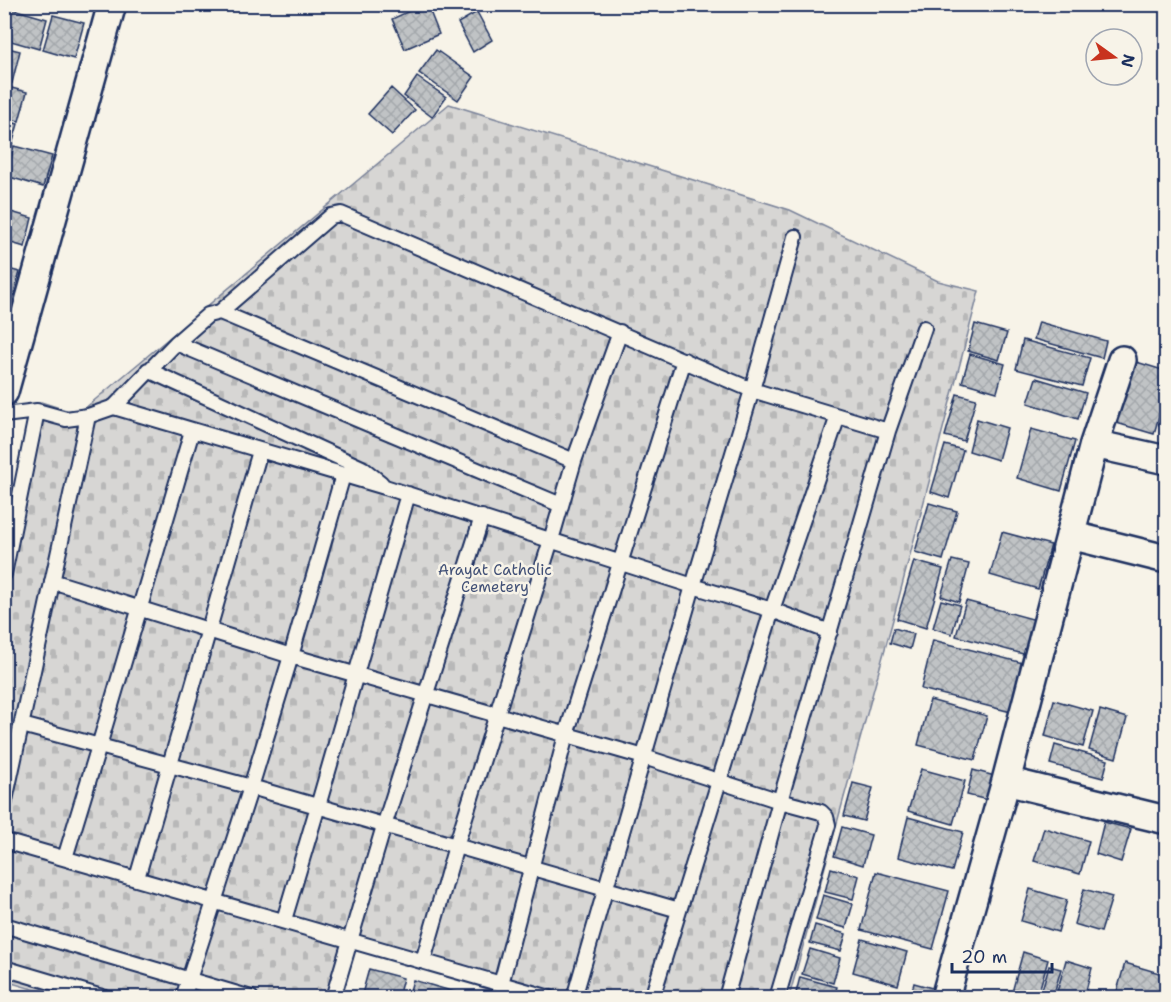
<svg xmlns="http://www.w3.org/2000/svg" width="1171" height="1002" font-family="'Shantell Sans',sans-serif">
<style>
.cemetery{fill:url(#cemetery-stones);stroke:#798299;stroke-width:1.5}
.building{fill:url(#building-cross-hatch);stroke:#1b2f5e;stroke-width:1.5}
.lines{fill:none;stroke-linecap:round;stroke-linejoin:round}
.lane-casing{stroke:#1b2f5e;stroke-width:18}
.street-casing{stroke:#1b2f5e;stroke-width:32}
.path{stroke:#1b2f5e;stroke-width:4;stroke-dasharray:1.5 4.5;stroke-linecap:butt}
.lane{stroke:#f7f3e8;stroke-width:14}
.street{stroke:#f7f3e8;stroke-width:27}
.labels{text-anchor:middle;stroke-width:5;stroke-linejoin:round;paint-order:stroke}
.park-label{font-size:15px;fill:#415076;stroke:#f7f3e8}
</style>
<defs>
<pattern id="cemetery-stones" width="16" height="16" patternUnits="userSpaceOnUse" patternTransform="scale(1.5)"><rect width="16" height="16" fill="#d7d6d4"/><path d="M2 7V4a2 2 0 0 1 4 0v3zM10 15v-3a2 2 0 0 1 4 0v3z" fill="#b8b8b8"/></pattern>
<pattern id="building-cross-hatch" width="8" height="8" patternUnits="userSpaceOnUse" patternTransform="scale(1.5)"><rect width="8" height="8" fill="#c0c3c5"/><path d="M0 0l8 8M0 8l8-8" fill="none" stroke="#a4a8ac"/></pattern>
</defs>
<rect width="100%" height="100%" fill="#f7f3e8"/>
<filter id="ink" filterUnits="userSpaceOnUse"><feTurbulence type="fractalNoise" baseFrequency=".0167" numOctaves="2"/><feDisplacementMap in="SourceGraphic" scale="12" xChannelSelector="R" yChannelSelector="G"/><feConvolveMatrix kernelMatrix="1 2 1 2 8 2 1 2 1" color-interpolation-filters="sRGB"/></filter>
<g filter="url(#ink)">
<!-- cemetery -->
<path class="cemetery" d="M449 104 790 210 938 281 979 291 894 616 789 997H527L355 949 340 997H59L5 981V556L41 402 78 414Z"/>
<!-- building -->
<path class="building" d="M424 4H427L439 34 405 49 392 19Z
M6 7 47 19 39 49 4 39V12Z
M477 12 492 40 473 52 458 23Z
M53 15 84 23 74 59 43 50Z
M4 47 20 51 12 83 4 81Z
M436 50 474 77 458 100 419 73Z
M417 77 446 97 432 117 404 96Z
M4 86 27 92 19 121 4 117Z
M391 88 415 110 392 135 368 114Z
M4 120 18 124 10 152 4 150Z
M14 146 52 156 43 187 6 176Z
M4 210 32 218 25 247 4 241Z
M4 268 20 272 10 306 4 304Z
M4 308 9 310 4 328Z
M1039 322 1106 341 1102 358 1034 339Z
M975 324 1007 333 999 360 968 351Z
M1023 340 1090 358 1082 386 1016 369Z
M970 354 1005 364 997 392 962 382Z
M1130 360 1166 371V390L1154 434 1113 422Z
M1036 378 1086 393 1078 419 1028 403Z
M957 394 976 399 964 441 945 436Z
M1166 397V427L1159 425Z
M977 419 1007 428 998 460 969 451Z
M1031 429 1075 441 1061 491 1017 478Z
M945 445 963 450 949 498 931 492Z
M929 503 957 511 943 560 915 552Z
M1002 532 1051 545 1038 589 990 575Z
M952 560 969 564 959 602 941 596Z
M914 561 943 569 926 628 897 619Z
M941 600 960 605 952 634 933 628Z
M966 601 1036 620 1027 655 956 636Z
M894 628 914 634 910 649 890 643Z
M933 640 1027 664 1015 713 921 689Z
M1166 658V676L1162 675Z
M930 700 987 716 975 760 918 745Z
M1054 700 1093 711 1083 747 1045 736Z
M1100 710 1127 718 1116 758 1089 750Z
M1055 745 1108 760 1103 778 1050 764Z
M921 769 965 781 953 824 908 811Z
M973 770 1002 778 996 802 967 795Z
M853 783 873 788 864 821 844 816Z
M908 817 963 832 952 871 898 857Z
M1104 822 1131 829 1121 862 1096 854Z
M842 827 871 835 863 865 834 856Z
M1044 828 1089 841 1080 874 1034 861Z
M831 868 859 876 853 899 825 892Z
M876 872 949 891 933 949 861 930Z
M1030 889 1067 900 1058 932 1021 921Z
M1084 889 1112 897 1101 932 1074 924Z
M823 895 853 904 846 928 816 920Z
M815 925 846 934 841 951 810 943Z
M862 939 907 952 898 985 853 972Z
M810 949 840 958 833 983 802 974Z
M1023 952 1048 960 1037 998 1011 996Z
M1066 960 1092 968 1084 998H1076L1057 992Z
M1125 963 1166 975V998H1115Z
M1049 966 1061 969 1053 997 1041 993Z
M369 969 403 978 398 998H375L362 994Z
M800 977 837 987 834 998H812L796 993Z
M413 980 465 995 464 998H408Z
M914 983 943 991 941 998H910Z"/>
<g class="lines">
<!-- lane casing -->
<g class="lane-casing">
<path id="lane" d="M220 312 331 216 341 214 752 390 888 431
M176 343 561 505
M148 370 362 468 381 483
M114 407 176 343 208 315 220 312 574 461
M4 415 37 411 66 419 88 416 114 407 385 487 693 586 772 610 830 632
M4 574 37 411
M52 581 291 656 644 757 780 801 821 812 826 817 828 825 777 998
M22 725 251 787 679 910
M4 805 88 416
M4 841 550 998
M65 858 99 746 192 431
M137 878C179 736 219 593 260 451
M284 920 318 806 408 494
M4 925 251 998
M423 961 456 846 551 540 574 461 620 332
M4 968 105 998
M501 984 566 735 684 360
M183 998 251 787 291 656 343 475
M333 998 384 826 482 517
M574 998 693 586 752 390 795 237
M652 998 772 610 838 416
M726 998 780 801 888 431 924 328"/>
</g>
<!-- street casing -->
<g class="street-casing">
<path id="street" d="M4 392 112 4
M1094 444 1166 460
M1070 535 1166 559
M1006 781 1166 820
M945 998 1006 781 1094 444 1122 360"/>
</g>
<!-- path -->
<path class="path" d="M4 6 5 4"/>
<!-- lane -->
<use href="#lane" class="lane"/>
<!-- street -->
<use href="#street" class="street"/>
</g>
</g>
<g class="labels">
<!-- park labels -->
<g class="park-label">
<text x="495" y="575">Arayat Catholic<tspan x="495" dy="17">Cemetery</tspan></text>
</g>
</g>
<!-- margin -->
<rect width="1171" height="1002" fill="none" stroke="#f7f3e8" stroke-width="24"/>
<rect x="12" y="12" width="1147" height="978" fill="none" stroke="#1b2f5e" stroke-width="2" filter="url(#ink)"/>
<!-- north arrow -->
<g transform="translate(1114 57) rotate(105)"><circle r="28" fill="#f7f3e8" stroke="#9fa5b1" stroke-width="1.5"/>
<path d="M0-4.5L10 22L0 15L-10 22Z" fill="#c8321e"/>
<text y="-9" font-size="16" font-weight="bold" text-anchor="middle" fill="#1b2f5e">N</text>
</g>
<!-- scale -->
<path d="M952 963v9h100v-9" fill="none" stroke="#1b2f5e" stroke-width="3"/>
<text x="961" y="963" font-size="18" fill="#1b2f5e" stroke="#f7f3e8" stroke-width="4.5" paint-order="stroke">20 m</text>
</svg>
